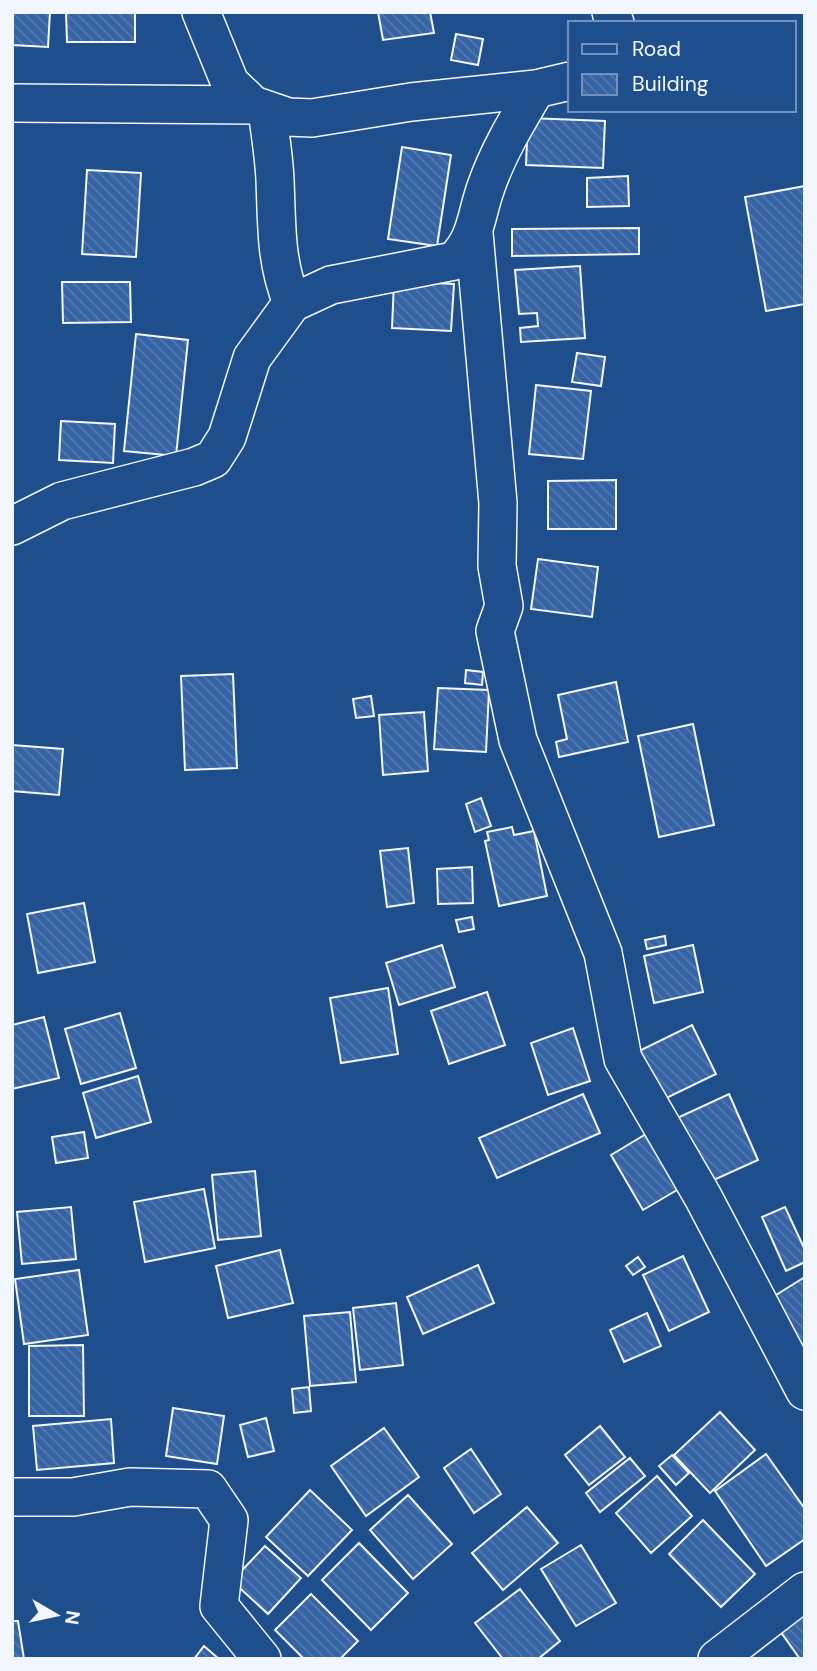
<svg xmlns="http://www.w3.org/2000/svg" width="817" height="1671" font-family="'DM Sans',sans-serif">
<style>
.building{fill:url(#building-back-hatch);stroke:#f2f6ff;stroke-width:2}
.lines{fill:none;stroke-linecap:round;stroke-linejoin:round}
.minor-casing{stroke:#f2f6ff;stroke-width:40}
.minor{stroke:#1f4e8c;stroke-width:37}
</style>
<defs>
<pattern id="building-back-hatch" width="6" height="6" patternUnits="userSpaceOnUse" patternTransform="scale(1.75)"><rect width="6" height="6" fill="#3563a3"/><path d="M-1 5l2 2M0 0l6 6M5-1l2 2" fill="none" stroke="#537ab1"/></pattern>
</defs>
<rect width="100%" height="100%" fill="#1f4e8c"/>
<!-- building -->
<path class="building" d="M12 12H50L48 47 12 45Z
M66 12H135V42H67Z
M378 12H430L434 33 383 40Z
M456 34 483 39 478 65 451 60Z
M528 118 605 121 603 168 526 165Z
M402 147 451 155 437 246 388 239Z
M87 170 141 173 136 257 82 254Z
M628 176 629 206 587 207V178Z
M805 186V304L766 311 745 197Z
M639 228V254L512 256V229Z
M580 266 585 338 521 342 520 328 538 326 537 313 519 314 515 270Z
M394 281 454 284 451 331 392 328Z
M62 282H130L131 322 63 323Z
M136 334 188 340 176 456 124 451Z
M577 353 605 357 601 386 572 382Z
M536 385 591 391 583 459 529 454Z
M61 421 115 424 113 463 59 460Z
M616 480V529H548V481Z
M538 559 598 567 592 617 531 609Z
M466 670 483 672 482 685 465 683Z
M233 674 237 768 185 770 181 676Z
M616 682 628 742 559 757 556 742 567 739 558 695Z
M438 688 489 690 486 752 434 749Z
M371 696 374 716 356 718 353 699Z
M424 712 428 771 383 775 379 715Z
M693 724 714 825 659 837 638 736Z
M12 745 63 749 59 795 12 791Z
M481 798 491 826 475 832 466 804Z
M512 827 514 835 534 831 547 896 499 906 485 841 489 840 487 832Z
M408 848 414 903 387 907 380 851Z
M472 867 473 903 438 904 437 869Z
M84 903 95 962 38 973 27 914Z
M472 917 474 929 459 932 456 920Z
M665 936 666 945 647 949 645 940Z
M442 945 455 987 399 1005 386 963Z
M693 945 703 992 654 1003 644 956Z
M388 988 398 1054 341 1063 330 998Z
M487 992 505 1045 449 1064 431 1011Z
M120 1013 136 1068 81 1084 65 1029Z
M44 1017 59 1078 12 1089V1025Z
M692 1025 716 1074 654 1104 631 1055Z
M573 1028 590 1081 548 1095 531 1043Z
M138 1076 151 1122 96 1138 83 1093Z
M583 1094 600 1133 497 1178 479 1138Z
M729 1094 758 1160 705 1184 675 1119Z
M656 1128 689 1183 643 1210 611 1155Z
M84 1132 88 1158 56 1163 52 1137Z
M255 1171 261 1236 218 1240 212 1175Z
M204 1189 215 1248 145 1262 134 1202Z
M71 1207 76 1259 22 1264 17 1212Z
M785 1207 805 1250V1262L786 1271 762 1217Z
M280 1250 293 1303 228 1318 216 1266Z
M683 1256 709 1312 669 1331 643 1275Z
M638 1257 645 1267 633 1275 626 1266Z
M478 1265 494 1303 423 1334 407 1297Z
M79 1270 88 1335 24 1344 15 1279Z
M805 1277V1343L800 1346 771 1298Z
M396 1303 403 1365 360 1370 353 1308Z
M350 1312 356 1382 310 1386 304 1316Z
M647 1313 661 1346 624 1362 610 1330Z
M83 1345 84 1416H29V1346Z
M309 1387 311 1411 294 1413 292 1389Z
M173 1408 224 1416 217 1464 166 1456Z
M720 1412 755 1450 710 1493 674 1455Z
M266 1418 274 1451 248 1457 240 1425Z
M111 1419 114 1463 37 1470 33 1426Z
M600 1426 625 1457 589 1485 565 1455Z
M384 1428 419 1477 366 1516 331 1466Z
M471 1449 501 1494 474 1513 444 1468Z
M766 1454 805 1509V1539L766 1566 715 1491Z
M672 1455 689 1473 676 1485 659 1466Z
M630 1458 645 1476 600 1512 586 1493Z
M657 1476 692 1516 651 1553 616 1513Z
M310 1490 352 1530 308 1576 266 1537Z
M408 1495 452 1544 413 1579 370 1530Z
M527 1507 558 1543 503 1590 472 1553Z
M703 1520 755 1574 721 1607 669 1554Z
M359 1543 408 1593 371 1630 322 1580Z
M581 1545 616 1603 576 1626 541 1569Z
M265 1546 301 1578 268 1614 232 1581Z
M520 1589 560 1641 538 1659H503L475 1623Z
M311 1594 358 1641 340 1659H304L275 1630Z
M805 1603V1659H800L775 1624Z
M12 1621H18L24 1659H12Z
M204 1646 219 1659H194Z"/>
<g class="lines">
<!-- minor casing -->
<g class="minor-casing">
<path id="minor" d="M201 12 230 83 253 105
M611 12 615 23
M12 103 253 105 288 117 312 118 411 102 536 89 570 81
M267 110C270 133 274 157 275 180 277 226 275 260 292 303
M474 233 498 503 497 566 504 606 495 631 518 740 603 953 623 1059 703 1197 805 1391
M12 526 62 501 194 467 213 459 227 437 252 358 292 303 331 285 454 261C477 239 476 214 486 187 498 152 517 121 536 89
M12 1497H73L130 1487 208 1489 229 1520 219 1606 262 1659
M717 1659 805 1591"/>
</g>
<!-- minor -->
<use href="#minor" class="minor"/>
</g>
<!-- border -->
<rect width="817" height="1671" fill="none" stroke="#f2f6ff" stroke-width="28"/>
<!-- legend -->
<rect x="568" y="21" width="228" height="91" fill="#1f4e8c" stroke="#7391ba" stroke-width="2"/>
<rect x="582" y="44" width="35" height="10" fill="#1f4e8c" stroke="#7391ba" stroke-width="2"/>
<text x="632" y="56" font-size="21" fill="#f2f6ff">Road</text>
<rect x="582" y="74" width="35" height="21" fill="url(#building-back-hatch)" stroke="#7391ba" stroke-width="2"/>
<text x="632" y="91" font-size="21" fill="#f2f6ff">Building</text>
<!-- north arrow -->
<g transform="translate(56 1615) rotate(99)" stroke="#1f4e8c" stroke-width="5" paint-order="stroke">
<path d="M0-5L12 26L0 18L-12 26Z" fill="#f2f6ff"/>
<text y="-10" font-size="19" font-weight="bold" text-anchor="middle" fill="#f2f6ff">N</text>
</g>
</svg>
